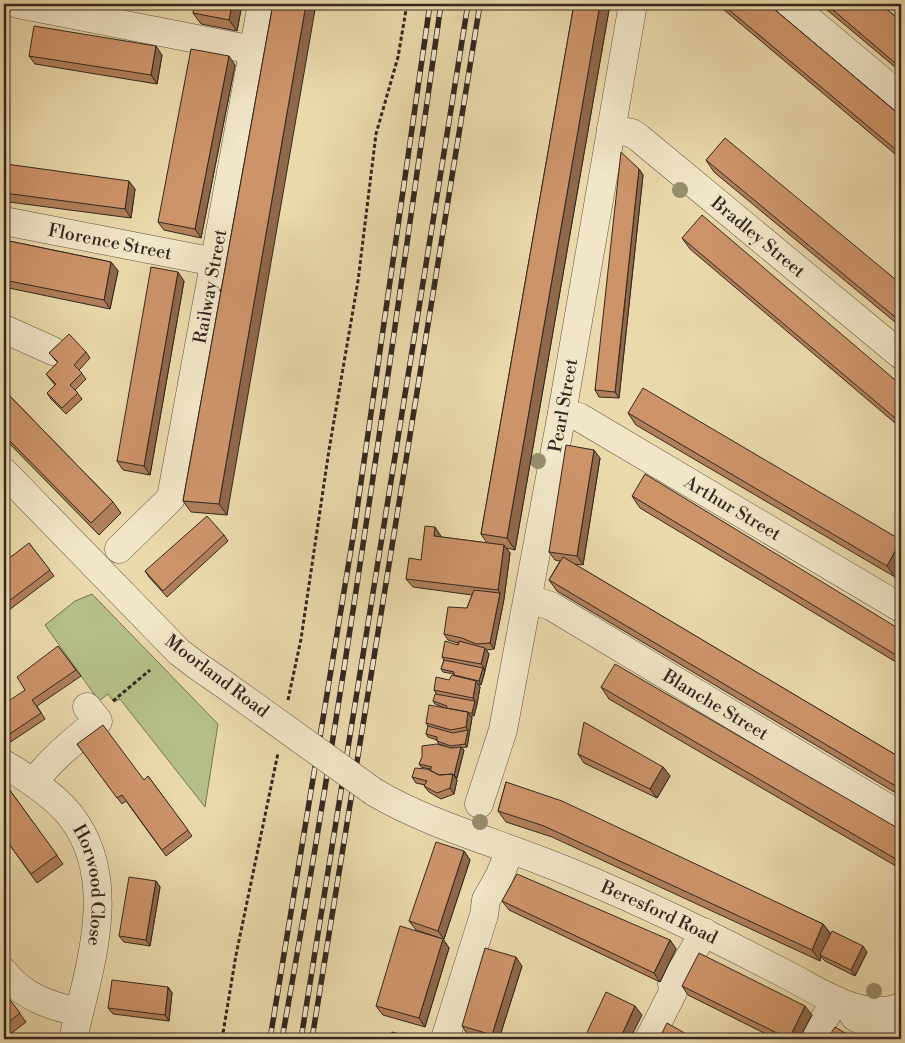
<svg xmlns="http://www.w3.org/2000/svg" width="905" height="1043" font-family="'Libre Bodoni',serif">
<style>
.green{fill:#b6bf89;stroke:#747455}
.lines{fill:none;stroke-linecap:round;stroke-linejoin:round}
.minor-casing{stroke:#615444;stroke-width:29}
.path{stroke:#332821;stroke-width:3;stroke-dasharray:4 2.5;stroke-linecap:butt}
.minor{stroke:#f1e6c8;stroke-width:28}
.rail-casing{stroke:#332821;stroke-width:5.5}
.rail{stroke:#f1e6c8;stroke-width:4;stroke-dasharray:11;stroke-linecap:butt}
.minor-bridge-casing{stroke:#615444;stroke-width:29;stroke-linecap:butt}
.minor-bridge{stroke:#f1e6c8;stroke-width:28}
.tree{fill:#988d6d}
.wall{fill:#b07f5b;stroke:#332821}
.shaded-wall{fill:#90684a;stroke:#332821}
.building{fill:#cd946a;stroke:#332821}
.labels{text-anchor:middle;stroke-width:4;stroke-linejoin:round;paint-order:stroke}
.street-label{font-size:18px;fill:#332821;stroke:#f1e6c8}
</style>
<rect width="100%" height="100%" fill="#ead9ab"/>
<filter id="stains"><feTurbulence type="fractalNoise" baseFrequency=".004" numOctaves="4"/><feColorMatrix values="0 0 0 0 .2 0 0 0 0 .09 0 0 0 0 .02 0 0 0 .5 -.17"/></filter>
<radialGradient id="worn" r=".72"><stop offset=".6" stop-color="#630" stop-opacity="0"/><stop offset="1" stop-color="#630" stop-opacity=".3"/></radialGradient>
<!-- green -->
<path class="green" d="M92 594 218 724 205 807 120 699 114 702 108 694 99 701 45 625 75 601Z"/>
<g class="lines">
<!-- minor casing -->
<g class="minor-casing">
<g id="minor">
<path d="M18 4 253 50"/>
<path d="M790 4 901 97"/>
<path id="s1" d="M611 129 632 133 639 138 901 355"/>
<path id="s2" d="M4 221 215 262"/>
<path d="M4 329 53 351"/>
<path id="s3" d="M562 413 579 417 901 608"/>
<path d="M4 472 179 652 196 665 225 685"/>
<path id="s4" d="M119 549 171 498 262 4"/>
<path id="s5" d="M528 599 551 606 901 816"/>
<path id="s6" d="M4 764C26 777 53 794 70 815 121 880 89 967 73 1039"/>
<path d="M34 782C52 758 75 740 98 721L87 707"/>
<path id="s7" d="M374 792C430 825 492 841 552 865 633 897 711 935 789 976 822 993 863 1022 901 1007"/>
<path id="s8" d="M479 804 503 730 562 413 633 4"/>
<path d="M4 972C23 997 50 1006 79 1012"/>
<path d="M851 1011 855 1017 896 1039"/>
<path d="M445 1039 484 915 486 900 499 877 510 850"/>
<path d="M649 1039 673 992 672 983 684 967 704 932"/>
<path d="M813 1039 835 1000"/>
</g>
</g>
<!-- path -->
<path class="path" d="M288 700 301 639 329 450 358 281 376 134 398 57 407 4
M113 701 150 670
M222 1039 236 955 278 753"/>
<!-- minor -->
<use href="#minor" class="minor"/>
<!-- rail casing -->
<g class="rail-casing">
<path id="rail" d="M270 1039 354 531 430 4
M282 1039C344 696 392 349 441 4
M301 1039 468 4
M312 1039 480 4"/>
</g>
<!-- rail -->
<use href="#rail" class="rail"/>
<!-- minor-bridge casing -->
<g class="minor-bridge-casing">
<path id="minor-bridge" d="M225 685 374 792"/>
</g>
<!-- minor-bridge -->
<use href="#minor-bridge" class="minor-bridge"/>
</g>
<!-- trees -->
<g class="tree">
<circle cx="680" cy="190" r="8"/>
<circle cx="538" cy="461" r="8"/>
<circle cx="480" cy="822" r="8"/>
<circle cx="874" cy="991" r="8"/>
</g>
<!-- wall -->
<path class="wall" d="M133 4H153L152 7Z
M242 4 237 31 201 24 193 13Z
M273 4 227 515 191 512 183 501Z
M574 4H610L515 550 506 548 510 553 504 599 494 649 486 650 489 654 485 670V671L481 685 478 684 480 687 477 704 474 716H471L472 718 467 747 462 748 464 750 457 778H456L457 780 454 794 441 799 429 792 424 786 425 785 416 783 412 777 430 770V769L421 767 419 764 450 748 439 744 437 741V740L428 737 426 734 428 726 426 723 445 708 435 704 433 701 437 695 434 690 449 680 454 675V674L443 672 441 669 444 660 442 657 458 645V643L448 640 444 634 467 608 472 595 413 587 406 579 441 536V537L487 543 481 534Z
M717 4H768L901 116V159Z
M820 4H880L901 21V72Z
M162 55 157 84 35 64 29 56Z
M235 65 201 238 164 230 158 222Z
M706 160 901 284V327L714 172Z
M639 169 643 175 619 398 599 397 595 390Z
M4 183 135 189 131 218 9 202 4 195Z
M682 238 901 385V428L690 249Z
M4 240 111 262 118 271 110 309 4 287Z
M184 281 150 475 123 470 117 461Z
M86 352 90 358 79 370 86 379 75 390 82 399 66 414 51 399 47 393 55 385 46 374 58 363 49 353Z
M4 390 113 502 121 513 99 535 4 438Z
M628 413 901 540V566L895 577 636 425Z
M600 458 583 565 574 564 901 758V796L557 591 549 580 560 561 555 560 549 552Z
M632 496 901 630V665L640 508Z
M224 535 228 541 167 597 149 577 145 571Z
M29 543 54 576 9 610 4 603Z
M58 646 81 676 37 706 45 719 9 743 4 735 25 690Z
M601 687 901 830V869L609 699Z
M77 744 144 780 148 776 192 836 166 856 126 801 122 804Z
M578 754 663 767 670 776 657 798 584 763Z
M506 782 823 924 831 934 867 952 855 976 825 961 821 957 820 961 552 837 506 822 498 811Z
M9 789 63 864 37 883 4 837Z
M464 851 470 860 444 939H443L449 948 425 1027 383 1015 376 1006 437 937 416 930 409 921Z
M156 881 160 887 150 946 124 942 119 936Z
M502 901 670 940 676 949 660 982 509 910Z
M522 966 499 1039H482L468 1035 462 1026Z
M682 986 812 1015 799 1039H776L688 995Z
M168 987 172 993 169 1021 113 1014 108 1008Z
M4 992 26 1022 4 1039Z"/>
<!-- shaded-wall -->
<path class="shaded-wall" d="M232 4H242L237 31 229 20Z
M306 4H316L227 515 219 504Z
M600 4H610L515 550 507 538Z
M156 46 162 55 157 84 151 75Z
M229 56 235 65 201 238 195 229Z
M639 169 643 175 619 398 615 392Z
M129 181 135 189 131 218 125 209Z
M111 262 118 271 110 309 104 300Z
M178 272 184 281 150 475 144 466Z
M594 450 600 458 583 565 577 556Z
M435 527 441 536 440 545 434 536Z
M901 541V566L895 577 887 566Z
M504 545 510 553 504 599 494 649 490 643 500 593 498 590Z
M485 648 489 654 485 670 481 664Z
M483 668 485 671 481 685 479 681Z
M476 681 480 687 477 704 474 716 472 713 475 701 473 698Z
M468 712 472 718 467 747 465 744 468 730 466 727Z
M461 747 464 750 457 778 454 775Z
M663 767 670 776 657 798 650 789Z
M453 774 457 780 454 794 450 788Z
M464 851 470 860 444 939 438 931Z
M156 881 160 887 150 946 146 940Z
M823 924 831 935 820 955 821 957 820 961 812 950Z
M443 939 449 948 425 1027 419 1018Z
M670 940 676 949 660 982 654 973Z
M863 946 867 952 855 976 851 970Z
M516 957 522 966 499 1039H495L492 1035Z
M168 987 172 993 169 1021 165 1015Z
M635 1006 642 1015 630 1039H620Z
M805 1006 812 1015 799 1039H789Z
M688 1035 691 1039H686Z"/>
<!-- building -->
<path class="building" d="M194 4H232L229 20 193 13Z
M273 4H306L219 504 183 501Z
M574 4H600L507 538 481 534Z
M722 4H768L901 116V154Z
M826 4H880L901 21V68Z
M34 26 156 46 151 75 29 56Z
M191 49 229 56 195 229 158 222Z
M725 138 901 284V322L706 160Z
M621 152 639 169 615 392 595 390Z
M6 164 129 181 125 209 4 193V183Z
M702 215 901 385V423L682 238Z
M4 240 111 262 104 300 4 280Z
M151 267 178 272 144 466 117 461Z
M69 334 86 352 74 365 82 373 70 385 78 393 62 408 47 393 56 384 46 374 58 362 49 353Z
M643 388 901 540 887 566 628 413Z
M4 390 113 502 91 523 4 435Z
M566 445 594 450 577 556 549 552Z
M645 474 901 630V658L632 496Z
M207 516 224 535 163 591 145 571Z
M425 526 435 527 434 536 504 545 498 590 406 579 409 558 421 560Z
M29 543 50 570 5 604 4 602V562Z
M563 557 901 758V784L899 788 549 580Z
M901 570V578L898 576Z
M474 590 500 593 490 643 476 644 462 638 444 634 448 607 467 608Z
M445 641 458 645 459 641 485 648 481 664 442 657Z
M58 646 76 670 32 700 41 713 5 737 4 735V704L25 690 17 677Z
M444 660 483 668 479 681 454 675V672L441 669Z
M615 664 901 830V862L601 687Z
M452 675 476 681 473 698 434 690 436 677 449 680Z
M435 694 475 701 472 713H469L468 712 446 708 447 706 433 701Z
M429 705 468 712 466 727 451 730 426 723Z
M584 722 663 767 650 789 578 754Z
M103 725 144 780 148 776 188 830 162 850 122 795 117 798 77 744Z
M428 726 453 733 468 730 465 744 451 746 437 741V737L426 734Z
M437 744 451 748 461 747 454 775 453 776V774L439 775 430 770 432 767 419 764 422 757V746Z
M415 768 427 769 439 775 453 774 450 788 437 793 424 786 427 781 412 777Z
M506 782 562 801 823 924 812 950 544 826 498 811Z
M9 789 57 855 31 874 4 837V793Z
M436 842 464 851 438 931 409 921Z
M517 874 670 940 654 973 502 901Z
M129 877 156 881 146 940 119 936Z
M400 926 443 939 419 1018 376 1006Z
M832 931 863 946 851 970 820 955Z
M485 948 516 957 492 1035 462 1026Z
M699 953 805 1006 789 1039 682 986Z
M112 980 168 987 165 1015 108 1008Z
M4 992 20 1013 4 1026Z
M606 992 635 1006 620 1039H584Z
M667 1023 688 1035 686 1039H659Z
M835 1027 855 1039H827Z
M392 1032 416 1039H390Z
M453 1035 469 1039H452Z"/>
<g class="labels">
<!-- street labels -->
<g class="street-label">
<text dy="6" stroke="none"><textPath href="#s1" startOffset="185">Bradley Street</textPath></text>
<text dy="6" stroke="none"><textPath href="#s2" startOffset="108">Florence Street</textPath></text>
<text dy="6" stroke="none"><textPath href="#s4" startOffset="288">Railway Street</textPath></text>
<text dy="6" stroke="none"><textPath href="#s8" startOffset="408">Pearl Street</textPath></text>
<text dy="6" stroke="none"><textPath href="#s3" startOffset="196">Arthur Street</textPath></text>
<text transform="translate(217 676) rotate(37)" y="6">Moorland Road</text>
<text dy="6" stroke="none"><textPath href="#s5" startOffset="216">Blanche Street</textPath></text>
<text dy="6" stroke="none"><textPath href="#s6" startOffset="159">Horwood Close</textPath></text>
<text dy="6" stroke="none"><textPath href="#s7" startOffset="310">Beresford Road</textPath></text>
</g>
</g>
<!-- margin -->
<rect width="905" height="1043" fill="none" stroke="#ead9ab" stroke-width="20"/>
<rect x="5" y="5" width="895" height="1033" fill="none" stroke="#332821" stroke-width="2.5"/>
<rect x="10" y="10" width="885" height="1023" fill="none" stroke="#332821"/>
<rect width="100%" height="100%" filter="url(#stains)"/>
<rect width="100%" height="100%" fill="url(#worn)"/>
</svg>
